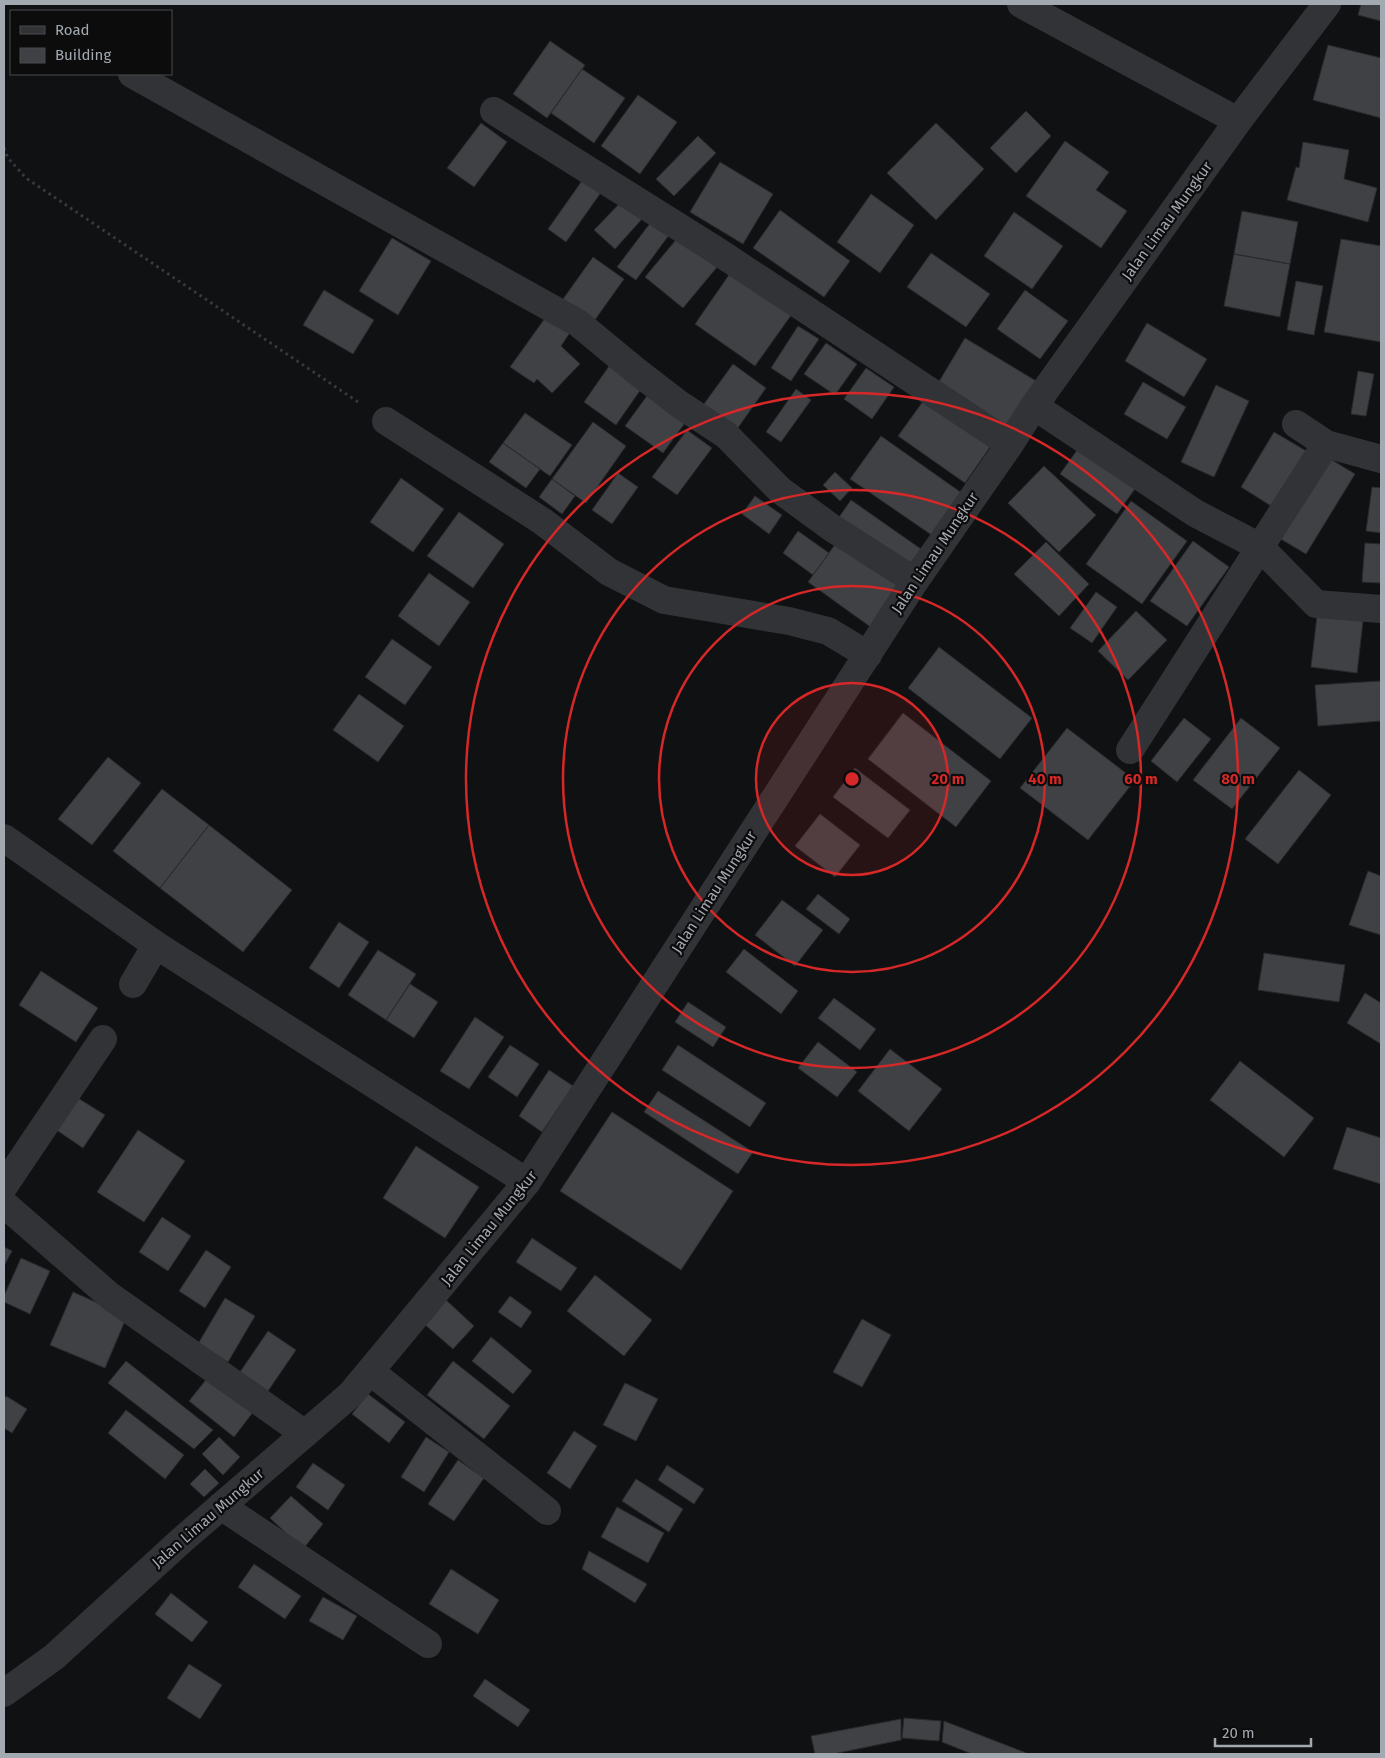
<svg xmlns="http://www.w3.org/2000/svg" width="1385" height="1758" font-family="'Fira Sans',sans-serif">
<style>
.building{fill:#404145;stroke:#2b2b2e}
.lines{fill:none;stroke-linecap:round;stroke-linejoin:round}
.path{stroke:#383a3d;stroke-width:3;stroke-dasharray:2.5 4;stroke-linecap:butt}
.street{stroke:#323336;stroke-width:28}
.ring{fill:none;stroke:#d62828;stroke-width:2.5}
.labels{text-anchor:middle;stroke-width:4.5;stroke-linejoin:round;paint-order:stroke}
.street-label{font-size:15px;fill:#a3a9b1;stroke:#0c0c0d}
.centre{fill:#d62828;stroke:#0c0c0d;stroke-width:2.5}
.ring-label{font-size:15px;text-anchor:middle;font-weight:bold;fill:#d62828;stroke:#0c0c0d;stroke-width:4.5;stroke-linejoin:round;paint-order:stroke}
</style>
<rect width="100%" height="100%" fill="#101112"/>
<!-- building -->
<path class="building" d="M1361 4H1381V21L1358 15Z
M550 41 585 65 547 118 513 94Z
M1328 45 1381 58V118L1313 100Z
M582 69 625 98 594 143 551 113Z
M638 95 677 122 640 174 601 146Z
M1026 111 1051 136 1016 173 990 148Z
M481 123 507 142 474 187 447 168Z
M936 123 984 169 936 220 887 173Z
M698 136 716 153 674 196 656 179Z
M1065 141 1109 172 1096 190 1127 211 1101 248 1026 196Z
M1303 142 1349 150 1344 179 1377 188 1368 222 1287 200 1296 167 1299 168Z
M720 162 773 194 743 244 690 212Z
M584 178 602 191 566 242 548 229Z
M871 194 914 225 880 273 837 242Z
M623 200 642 219 615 249 594 230Z
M780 210 850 261 824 297 753 248Z
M1242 211 1298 222 1290 264 1234 254Z
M1014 212 1063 246 1032 289 984 256Z
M651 222 669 235 636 280 617 267Z
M680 235 718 266 683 308 645 277Z
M392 238 431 261 398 315 359 291Z
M1341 239 1381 246V342L1324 332Z
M931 253 990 294 966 327 907 287Z
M1234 254 1290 264 1280 317 1224 306Z
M593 257 624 279 592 324 561 302Z
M731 272 792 314 755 366 695 324Z
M1296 281 1323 286 1314 335 1287 330Z
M324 290 374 320 353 354 303 325Z
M1025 290 1068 321 1040 359 997 329Z
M548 314 571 331 561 346 580 364 552 393 537 379 534 383 510 367Z
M1147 323 1207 359 1184 397 1125 361Z
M798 326 819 339 791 381 771 368Z
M965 338 1041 384 1010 435 934 390Z
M826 343 857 364 835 395 804 374Z
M614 359 646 382 616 425 584 402Z
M733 364 766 388 735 432 701 408Z
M866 368 894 387 872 419 844 399Z
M1358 371 1374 374 1366 416 1351 414Z
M1143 382 1186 407 1167 439 1124 414Z
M1216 385 1249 401 1214 477 1181 462Z
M652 389 690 416 663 453 625 426Z
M796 389 811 400 781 442 766 432Z
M924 400 990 447 965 483 898 436Z
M525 413 572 445 550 476 503 443Z
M593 422 626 446 586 503 552 479Z
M687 430 712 448 677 495 652 477Z
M1274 432 1313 455 1279 511 1241 487Z
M881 436 966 496 936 538 850 479Z
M503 443 540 469 526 488 489 462Z
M1080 446 1137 486 1117 514 1060 474Z
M1327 457 1355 474 1306 554 1279 538Z
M1044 466 1096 515 1059 552 1008 503Z
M835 472 852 488 840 501 823 485Z
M618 473 638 487 612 524 592 510Z
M401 478 444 509 413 552 370 522Z
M552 479 575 496 562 514 539 497Z
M1372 487 1381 488V533L1366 531Z
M755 496 782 515 769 534 742 514Z
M851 500 921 549 906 569 837 520Z
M1131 501 1187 541 1142 604 1086 564Z
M459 512 504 544 473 588 427 556Z
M798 531 829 553 813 575 783 553Z
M839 539 904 584 872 628 808 582Z
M1193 541 1229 567 1187 626 1150 601Z
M1046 542 1089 584 1059 616 1014 574Z
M1365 543 1381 544V583L1362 582Z
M429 573 470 602 439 646 398 616Z
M1096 592 1117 607 1092 643 1070 628Z
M1136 611 1167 640 1128 680 1098 651Z
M1317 616 1363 621 1357 673 1311 667Z
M392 639 432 667 405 705 365 677Z
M939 647 1032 718 1000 759 908 688Z
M1381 681V721L1318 726 1315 685Z
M359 694 404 726 378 762 333 730Z
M903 713 991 781 956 827 868 759Z
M1184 718 1211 739 1177 782 1151 761Z
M1241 718 1280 748 1232 809 1193 780Z
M1067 728 1135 780 1088 840 1020 788Z
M108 757 141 783 92 845 58 819Z
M855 768 910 810 888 838 833 797Z
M1299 770 1331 795 1278 864 1245 839Z
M162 789 209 825 160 888 113 851Z
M820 814 860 845 835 877 795 846Z
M209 825 292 890 243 952 160 888Z
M1368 871 1381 876V935L1349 925Z
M818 894 850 919 839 934 806 909Z
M782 900 823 930 795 966 755 935Z
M339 922 369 942 339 988 309 968Z
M744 949 798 991 781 1014 726 972Z
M378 950 416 974 386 1020 348 995Z
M1264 953 1345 965 1339 1002 1258 990Z
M41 971 98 1008 76 1042 19 1005Z
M410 984 438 1002 414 1038 386 1020Z
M1365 993 1381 1003V1044L1347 1023Z
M834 998 876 1029 860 1050 818 1018Z
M688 1002 726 1027 713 1047 675 1022Z
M475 1017 504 1037 469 1089 440 1071Z
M818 1042 857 1072 837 1097 798 1068Z
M510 1045 539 1064 517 1097 488 1077Z
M678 1045 766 1103 750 1127 662 1070Z
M890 1049 942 1089 909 1131 858 1091Z
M1240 1061 1314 1118 1284 1157 1210 1100Z
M549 1070 573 1086 542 1132 519 1116Z
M658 1091 753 1152 738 1174 644 1112Z
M73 1095 105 1115 83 1148 52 1127Z
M612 1112 733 1191 681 1270 560 1191Z
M1347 1127 1381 1138V1184L1333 1169Z
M138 1130 185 1161 144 1222 97 1192Z
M416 1146 479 1187 445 1238 383 1198Z
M162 1217 191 1236 168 1271 139 1252Z
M532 1238 577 1268 561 1291 516 1262Z
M4 1247 12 1251 4 1266Z
M206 1250 231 1267 205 1308 179 1291Z
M21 1258 50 1271 30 1314 4 1302V1296Z
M595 1275 652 1320 624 1356 567 1311Z
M73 1292 127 1316 105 1368 50 1345Z
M510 1296 532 1312 521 1328 498 1312Z
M225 1298 255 1316 228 1362 198 1344Z
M445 1299 474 1326 453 1349 423 1323Z
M862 1319 891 1335 862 1387 833 1372Z
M268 1331 296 1350 268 1391 240 1372Z
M491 1337 532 1371 513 1394 472 1361Z
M126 1361 213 1430 194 1449 108 1383Z
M453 1361 510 1406 484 1439 427 1395Z
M209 1376 254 1411 234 1437 189 1401Z
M625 1383 658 1399 636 1441 603 1425Z
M368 1394 405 1422 389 1443 352 1414Z
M6 1396 27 1409 12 1433 4 1428V1400Z
M126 1410 184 1455 165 1479 108 1433Z
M574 1431 597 1446 570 1489 547 1473Z
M219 1437 240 1457 223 1475 202 1454Z
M426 1437 449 1452 424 1492 401 1477Z
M458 1460 484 1478 454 1521 428 1504Z
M313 1463 345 1485 328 1510 296 1487Z
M667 1465 704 1489 694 1504 658 1480Z
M205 1469 219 1483 204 1497 190 1484Z
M636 1479 683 1509 669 1532 622 1501Z
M291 1496 323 1524 303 1549 270 1518Z
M617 1507 664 1533 648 1563 601 1537Z
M589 1551 647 1584 635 1603 582 1569Z
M254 1564 301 1596 285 1619 238 1587Z
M451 1569 499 1600 478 1634 429 1604Z
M171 1593 208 1622 192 1642 155 1614Z
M323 1597 357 1616 343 1640 309 1621Z
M189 1664 222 1685 200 1719 167 1698Z
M485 1679 530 1710 518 1727 473 1696Z
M904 1718 941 1721 939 1741 902 1738Z
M901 1719V1740L833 1754H815L811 1736Z
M944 1721 1029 1754H972L942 1742Z"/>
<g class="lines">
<!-- path -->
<path class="path" d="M4 148 8 158 26 178 361 404"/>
<!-- street -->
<path class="street" d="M1021 4 1238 121
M132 74 578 323 635 370 679 404 726 435 780 490 832 528 915 581
M494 111 711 247 1010 444
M1034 406 1195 513 1260 547 1316 604 1381 609
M386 421 542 521 609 572 664 600 789 621 828 631 868 655
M1296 424 1326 444 1381 459
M1130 750 1326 444
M4 838 156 945 527 1182
M133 984 156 945
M4 1186 103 1039
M4 1204 110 1296 305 1434
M371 1372 547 1511
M221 1506 428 1644
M4 1693 54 1657 182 1540 351 1394 527 1182 915 581 1010 444 1034 406 1238 121 1327 4"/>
</g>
<!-- distance rings -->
<circle cx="852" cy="779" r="96" fill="#d62828" fill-opacity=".12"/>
<g class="ring">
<circle cx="852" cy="779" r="96"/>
<circle cx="852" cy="779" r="193"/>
<circle cx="852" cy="779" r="289"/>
<circle cx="852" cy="779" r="386"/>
</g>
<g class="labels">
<!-- street labels -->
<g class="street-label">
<text transform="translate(1167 221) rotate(-54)" y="5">Jalan Limau Mungkur</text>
<text transform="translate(935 553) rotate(-56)" y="5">Jalan Limau Mungkur</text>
<text transform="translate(714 892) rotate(-57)" y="5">Jalan Limau Mungkur</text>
<text transform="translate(489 1228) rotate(-51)" y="5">Jalan Limau Mungkur</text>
<text transform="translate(208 1518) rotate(-41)" y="5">Jalan Limau Mungkur</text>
</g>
</g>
<circle cx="852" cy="779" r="8" class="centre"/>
<g class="ring-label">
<text x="948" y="784">20 m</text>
<text x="1045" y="784">40 m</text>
<text x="1141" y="784">60 m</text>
<text x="1238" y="784">80 m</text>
</g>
<!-- border -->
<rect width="1385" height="1758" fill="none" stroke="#a3a9b1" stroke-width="10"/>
<!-- legend -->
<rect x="10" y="10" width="162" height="65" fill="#0c0c0d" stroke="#484b4f"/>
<rect x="20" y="26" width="25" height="8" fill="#323336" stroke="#484b4f"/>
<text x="55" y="35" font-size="15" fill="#a3a9b1">Road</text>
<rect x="20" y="48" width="25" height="15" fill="#404145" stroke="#484b4f"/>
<text x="55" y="60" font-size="15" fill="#a3a9b1">Building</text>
<!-- scale -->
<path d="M1215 1738v8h96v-8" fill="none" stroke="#a3a9b1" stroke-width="2.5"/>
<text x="1222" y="1738" font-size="15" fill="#a3a9b1" stroke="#0c0c0d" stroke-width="4" paint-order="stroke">20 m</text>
</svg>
